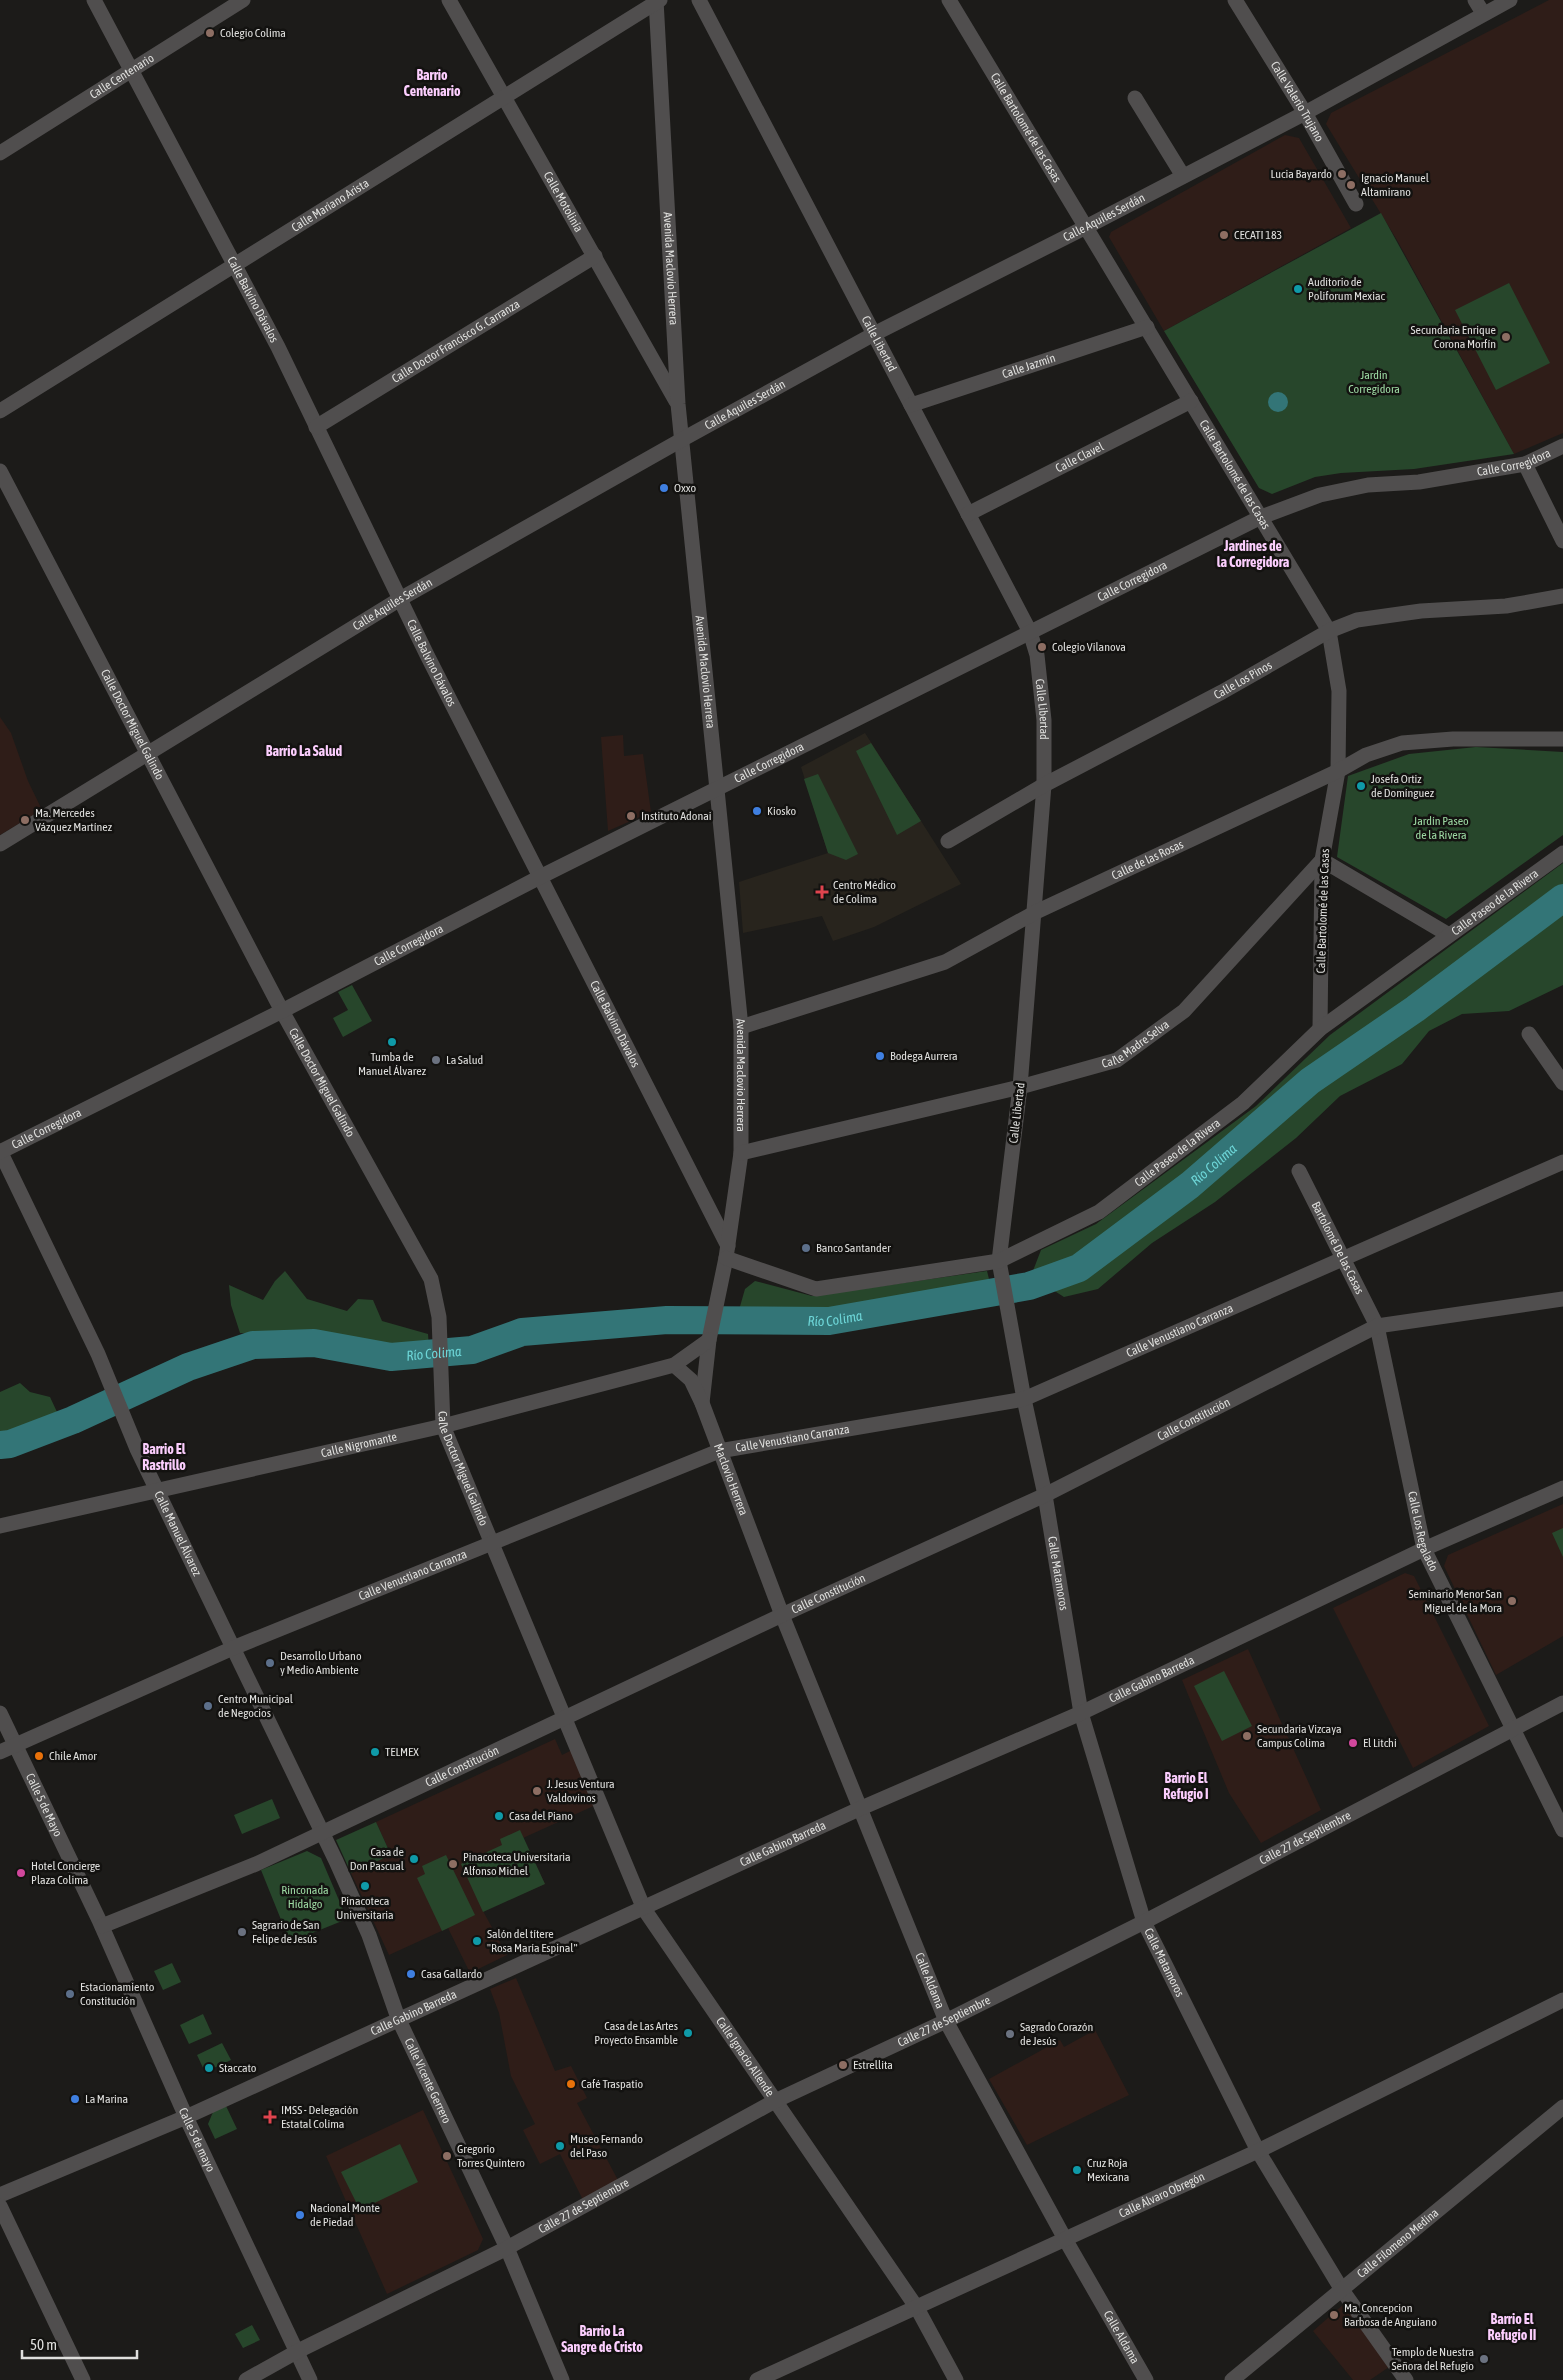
<svg xmlns="http://www.w3.org/2000/svg" width="1563" height="2380" font-family="'Asap Condensed',sans-serif">
<style>
.built{fill:#28241d}
.education{fill:#2f1d18}
.green{fill:#27462b}
.water{fill:#337577}
.lines{fill:none;stroke-linecap:round;stroke-linejoin:round}
.river{stroke:#337577;stroke-width:28}
.minor{stroke:#504e4e;stroke-width:15}
.education-dot{fill:#8d6e63;stroke:#131210;stroke-width:2}
.culture-dot{fill:#0f9aa8;stroke:#131210;stroke-width:2}
.shop-dot{fill:#3f7fe0;stroke:#131210;stroke-width:2}
.health-dot{fill:#e0444e;stroke:#131210;stroke-width:2}
.worship-dot{fill:#6b7280;stroke:#131210;stroke-width:2}
.service-dot{fill:#5c6f8a;stroke:#131210;stroke-width:2}
.hotel-dot{fill:#d1479c;stroke:#131210;stroke-width:2}
.food-dot{fill:#e8710a;stroke:#131210;stroke-width:2}
.labels{text-anchor:middle;stroke-width:5;stroke-linejoin:round;paint-order:stroke}
.poi-label{font-size:12px;fill:#dfdfdd;stroke:#131210;text-anchor:start}
.street-label{font-size:12px;fill:#dfdfdd;stroke:#131210}
.park-label{font-size:12px;fill:#9cd8a2;stroke:#131210}
.neighbourhood-label{font-size:14px;font-weight:bold;fill:#fccefe;stroke:#131210}
.water-label{font-size:14px;font-style:italic;fill:#6dd5d7;stroke:#131210}
</style>
<rect width="100%" height="100%" fill="#1c1b19"/>
<!-- built -->
<path class="built" d="M865 733 961 884 874 927 833 941 822 916 743 933 739 882 828 853 801 767Z"/>
<!-- education -->
<path class="education" d="M1549 0H1563V433L1514 454 1397 240 1326 124 1331 113Z
M1285 135 1299 138 1351 228 1164 331 1109 237 1111 232Z
M0 717 11 733 28 781 42 810 0 835Z
M623 735 624 756 643 754 651 812 608 831 601 737Z
M1563 1504V1636L1496 1675 1444 1566 1448 1555Z
M1405 1573 1414 1576 1489 1726 1413 1768 1333 1608Z
M1248 1649 1321 1810 1261 1843 1229 1793 1182 1680Z
M555 1739 562 1755 572 1750 598 1804 523 1838 545 1884 483 1911 507 1955 470 1973 448 1928 389 1955 351 1873 391 1855 376 1822Z
M516 1978 555 2071 571 2066 587 2098 577 2103 619 2182 583 2200 560 2154 540 2164 523 2130 535 2124 511 2076 499 2013 490 1989Z
M1095 2030 1129 2095 1027 2145 989 2079 1060 2040 1064 2047Z
M423 2110 483 2239 478 2250 387 2294 326 2156Z
M1344 2304 1389 2367 1370 2380H1353L1313 2331Z"/>
<!-- green -->
<path class="green" d="M1381 213 1514 454 1414 469 1341 473 1315 477 1272 494 1259 488 1164 331Z
M1509 283 1550 363 1496 390 1455 310Z
M871 743 921 821 897 835 856 751Z
M1476 747 1563 752V835L1446 919 1337 857 1348 776 1409 754Z
M818 774 858 854 846 860 828 853 804 779Z
M1563 863V985L1509 1011 1462 1014 1429 1031 1402 1064 1340 1096 1296 1138 1215 1202 1152 1243 1098 1289 1064 1297 1031 1276 1041 1250 1096 1224 1256 1106 1330 1035Z
M352 985 372 1021 343 1037 333 1018 348 1010 338 992Z
M285 1271 307 1299 347 1311 358 1299 373 1300 382 1321 428 1334 429 1347 390 1352 304 1336 240 1333 231 1305 229 1285 263 1300 275 1281Z
M987 1271 991 1287 970 1293H930L907 1304 884 1302 862 1309 828 1315 814 1308 800 1316 753 1317 739 1310 745 1289 755 1281 812 1296Z
M20 1383 30 1392 50 1397 57 1412 10 1436 0 1437V1392Z
M1563 1528V1557L1552 1533Z
M1224 1671 1252 1726 1222 1741 1194 1686Z
M272 1799 280 1818 242 1834 234 1815Z
M376 1822 391 1855 351 1873 336 1840Z
M520 1830 545 1884 483 1912 461 1864 502 1845 500 1839Z
M307 1851 321 1858 347 1919 290 1942 261 1870Z
M446 1855 475 1915 442 1931 417 1878 425 1874 422 1866Z
M172 1963 181 1982 163 1990 154 1971Z
M203 2014 212 2034 189 2044 180 2025Z
M222 2043 231 2060 205 2072 197 2055Z
M226 2106 237 2129 215 2139 208 2124 213 2112Z
M400 2144 418 2182 360 2210 341 2172Z
M252 2325 260 2340 243 2348 235 2334Z"/>
<!-- water -->
<path class="water" d="M1268 402a10 10 0 1 1 20 0a10 10 0 1 1-20 0Z"/>
<g class="lines">
<!-- river -->
<path class="river" id="s1" d="M0 1445 10 1444 73 1420 188 1367 253 1345 314 1343 391 1357 472 1350 522 1332 667 1320 829 1321 1029 1286 1079 1268 1190 1185 1310 1081 1415 1009 1563 898"/>
<!-- minor -->
<g class="minor">
<path id="s2" d="M94 0 278 347 427 655 728 1246"/>
<path id="s3" d="M449 0 676 401"/>
<path id="s4" d="M656 0 678 404 741 1027V1153L726 1258 709 1340 702 1403"/>
<path id="s5" d="M699 0 1030 632 1037 655 1044 720V785L1020 1087 999 1261 1024 1399 1045 1495 1081 1713 1144 1922 1258 2151 1342 2290 1406 2380"/>
<path id="s6" d="M949 0 1329 631 1339 691 1338 771 1322 860 1320 1029"/>
<path id="s7" d="M1235 0 1305 113 1356 204"/>
<path d="M1475 0 1483 13"/>
<path d="M1135 98 1183 176"/>
<path id="s8" d="M0 153 243 0"/>
<path id="s9" d="M911 405 1147 327"/>
<path id="s10" d="M0 411 660 0"/>
<path id="s11" d="M316 427 595 256"/>
<path d="M1525 464 1563 541"/>
<path id="s12" d="M0 471 282 1011 431 1279 439 1317 443 1426 644 1909 917 2308 956 2380"/>
<path id="s13" d="M968 514 1191 401"/>
<path id="s14" d="M948 841 1044 785 1222 692 1329 631 1357 620 1421 611 1506 606 1563 596"/>
<path id="s15" d="M0 844 400 599 683 439 874 334 1086 227 1305 113 1510 0"/>
<path id="s16" d="M741 1027 945 962 1036 912 1338 771 1366 755 1402 743 1453 739H1563"/>
<path d="M1529 1034 1563 1083"/>
<path id="s17" d="M0 1151 98 1354 137 1449 336 1861 369 1935 398 2018 507 2248 562 2380"/>
<path id="s18" d="M0 1152 282 1011 540 877 1261 517 1320 495 1368 485 1419 482 1525 464 1563 446"/>
<path id="s19" d="M741 1153 1020 1087 1117 1060 1184 1011 1322 860 1449 935"/>
<path id="s20" d="M1299 1171 1377 1326 1424 1549 1563 1830"/>
<path id="s21" d="M726 1258 816 1289 999 1261 1099 1212 1243 1103 1320 1029 1563 853"/>
<path id="s22" d="M674 1365 691 1380 702 1403 782 1615 946 2021 1065 2239 1146 2380"/>
<path id="s23" d="M0 1526 443 1426 674 1365 709 1340"/>
<path id="s24" d="M0 1713 99 1920 186 2117 310 2380"/>
<path id="s25" d="M0 1752 233 1648 719 1451 1024 1399 1563 1162"/>
<path id="s26" d="M102 1926 256 1864 782 1615 1045 1495 1377 1326 1563 1299"/>
<path id="s27" d="M0 2195 186 2117 859 1809 1081 1713 1424 1549 1563 1488"/>
<path d="M0 2206 83 2380"/>
<path id="s28" d="M246 2380 298 2351 507 2248 775 2101 946 2021 1144 1922 1563 1703"/>
<path id="s29" d="M757 2380 1258 2151 1563 2000"/>
<path id="s30" d="M1232 2380 1563 2107"/>
</g>
</g>
<!-- markers -->
<g class="education-dot">
<circle cx="210" cy="33" r="5"/>
<circle cx="1342" cy="174" r="5"/>
<circle cx="1351" cy="185" r="5"/>
<circle cx="1224" cy="235" r="5"/>
<circle cx="1506" cy="337" r="5"/>
<circle cx="1042" cy="647" r="5"/>
<circle cx="631" cy="816" r="5"/>
<circle cx="25" cy="820" r="5"/>
<circle cx="1512" cy="1601" r="5"/>
<circle cx="1247" cy="1736" r="5"/>
<circle cx="537" cy="1791" r="5"/>
<circle cx="453" cy="1864" r="5"/>
<circle cx="843" cy="2065" r="5"/>
<circle cx="447" cy="2156" r="5"/>
<circle cx="1334" cy="2315" r="5"/>
</g>
<g class="culture-dot">
<circle cx="1298" cy="289" r="5"/>
<circle cx="1361" cy="786" r="5"/>
<circle cx="392" cy="1042" r="5"/>
<circle cx="375" cy="1752" r="5"/>
<circle cx="499" cy="1816" r="5"/>
<circle cx="414" cy="1859" r="5"/>
<circle cx="365" cy="1886" r="5"/>
<circle cx="477" cy="1941" r="5"/>
<circle cx="688" cy="2033" r="5"/>
<circle cx="209" cy="2068" r="5"/>
<circle cx="560" cy="2146" r="5"/>
<circle cx="1077" cy="2170" r="5"/>
</g>
<g class="shop-dot">
<circle cx="664" cy="488" r="5"/>
<circle cx="757" cy="811" r="5"/>
<circle cx="880" cy="1056" r="5"/>
<circle cx="411" cy="1974" r="5"/>
<circle cx="75" cy="2099" r="5"/>
<circle cx="300" cy="2215" r="5"/>
</g>
<g class="health-dot">
<path d="M819.5 884.5h5v5h5v5h-5v5h-5v-5h-5v-5h5z"/>
<path d="M267.5 2109.5h5v5h5v5h-5v5h-5v-5h-5v-5h5z"/>
</g>
<g class="worship-dot">
<circle cx="436" cy="1060" r="5"/>
<circle cx="242" cy="1932" r="5"/>
<circle cx="1010" cy="2034" r="5"/>
<circle cx="1484" cy="2359" r="5"/>
</g>
<g class="service-dot">
<circle cx="806" cy="1248" r="5"/>
<circle cx="270" cy="1663" r="5"/>
<circle cx="208" cy="1706" r="5"/>
<circle cx="70" cy="1994" r="5"/>
</g>
<g class="hotel-dot">
<circle cx="1353" cy="1743" r="5"/>
<circle cx="21" cy="1873" r="5"/>
</g>
<g class="food-dot">
<circle cx="39" cy="1756" r="5"/>
<circle cx="571" cy="2084" r="5"/>
</g>
<g class="labels">
<!-- poi labels -->
<g class="poi-label">
<text x="220" y="37">Colegio Colima</text>
<text x="1332" y="178" text-anchor="end">Lucia Bayardo</text>
<text x="1361" y="182">Ignacio Manuel<tspan x="1361" dy="14">Altamirano</tspan></text>
<text x="1234" y="239">CECATI 183</text>
<text x="1308" y="286">Auditorio de<tspan x="1308" dy="14">Poliforum Mexiac</tspan></text>
<text x="1496" y="334" text-anchor="end">Secundaria Enrique<tspan x="1496" dy="14">Corona Morfín</tspan></text>
<text x="674" y="492">Oxxo</text>
<text x="1052" y="651">Colegio Vilanova</text>
<text x="1371" y="783">Josefa Ortiz<tspan x="1371" dy="14">de Domínguez</tspan></text>
<text x="767" y="815">Kiosko</text>
<text x="35" y="817">Ma. Mercedes<tspan x="35" dy="14">Vázquez Martínez</tspan></text>
<text x="641" y="820">Instituto Adonai</text>
<text x="833" y="889">Centro Médico<tspan x="833" dy="14">de Colima</tspan></text>
<text x="890" y="1060">Bodega Aurrera</text>
<text x="392" y="1061" text-anchor="middle">Tumba de<tspan x="392" dy="14">Manuel Álvarez</tspan></text>
<text x="446" y="1064">La Salud</text>
<text x="816" y="1252">Banco Santander</text>
<text x="1502" y="1598" text-anchor="end">Seminario Menor San<tspan x="1502" dy="14">Miguel de la Mora</tspan></text>
<text x="280" y="1660">Desarrollo Urbano<tspan x="280" dy="14">y Medio Ambiente</tspan></text>
<text x="218" y="1703">Centro Municipal<tspan x="218" dy="14">de Negocios</tspan></text>
<text x="1257" y="1733">Secundaria Vizcaya<tspan x="1257" dy="14">Campus Colima</tspan></text>
<text x="1363" y="1747">El Litchi</text>
<text x="385" y="1756">TELMEX</text>
<text x="49" y="1760">Chile Amor</text>
<text x="547" y="1788">J. Jesus Ventura<tspan x="547" dy="14">Valdovinos</tspan></text>
<text x="509" y="1820">Casa del Piano</text>
<text x="404" y="1856" text-anchor="end">Casa de<tspan x="404" dy="14">Don Pascual</tspan></text>
<text x="463" y="1861">Pinacoteca Universitaria<tspan x="463" dy="14">Alfonso Michel</tspan></text>
<text x="31" y="1870">Hotel Concierge<tspan x="31" dy="14">Plaza Colima</tspan></text>
<text x="365" y="1905" text-anchor="middle">Pinacoteca<tspan x="365" dy="14">Universitaria</tspan></text>
<text x="252" y="1929">Sagrario de San<tspan x="252" dy="14">Felipe de Jesús</tspan></text>
<text x="487" y="1938">Salón del títere<tspan x="487" dy="14">"Rosa María Espinal"</tspan></text>
<text x="421" y="1978">Casa Gallardo</text>
<text x="80" y="1991">Estacionamiento<tspan x="80" dy="14">Constitución</tspan></text>
<text x="678" y="2030" text-anchor="end">Casa de Las Artes<tspan x="678" dy="14">Proyecto Ensamble</tspan></text>
<text x="1020" y="2031">Sagrado Corazón<tspan x="1020" dy="14">de Jesús</tspan></text>
<text x="853" y="2069">Estrellita</text>
<text x="219" y="2072">Staccato</text>
<text x="581" y="2088">Café Traspatio</text>
<text x="85" y="2103">La Marina</text>
<text x="281" y="2114">IMSS - Delegación<tspan x="281" dy="14">Estatal Colima</tspan></text>
<text x="570" y="2143">Museo Fernando<tspan x="570" dy="14">del Paso</tspan></text>
<text x="457" y="2153">Gregorio<tspan x="457" dy="14">Torres Quintero</tspan></text>
<text x="1087" y="2167">Cruz Roja<tspan x="1087" dy="14">Mexicana</tspan></text>
<text x="310" y="2212">Nacional Monte<tspan x="310" dy="14">de Piedad</tspan></text>
<text x="1344" y="2312">Ma. Concepcion<tspan x="1344" dy="14">Barbosa de Anguiano</tspan></text>
<text x="1474" y="2356" text-anchor="end">Templo de Nuestra<tspan x="1474" dy="14">Señora del Refugio</tspan></text>
</g>
<!-- street labels -->
<g class="street-label">
<text dy="4" stroke="none"><textPath href="#s8" startOffset="144">Calle Centenario</textPath></text>
<text dy="4" stroke="none"><textPath href="#s7" startOffset="119">Calle Valerio Trujano</textPath></text>
<text dy="4" stroke="none"><textPath href="#s6" startOffset="149">Calle Bartolomé de las Casas</textPath></text>
<text dy="4" stroke="none"><textPath href="#s3" startOffset="232">Calle Motolinía</textPath></text>
<text dy="4" stroke="none"><textPath href="#s10" startOffset="389">Calle Mariano Arista</textPath></text>
<text dy="4" stroke="none"><textPath href="#s15" startOffset="1270">Calle Aquiles Serdán</textPath></text>
<text dy="4" stroke="none"><textPath href="#s4" startOffset="269">Avenida Maclovio Herrera</textPath></text>
<text dy="4" stroke="none"><textPath href="#s2" startOffset="339">Calle Balvino Dávalos</textPath></text>
<text dy="4" stroke="none"><textPath href="#s11" startOffset="164">Calle Doctor Francisco G. Carranza</textPath></text>
<text dy="4" stroke="none"><textPath href="#s5" startOffset="388">Calle Libertad</textPath></text>
<text dy="4" stroke="none"><textPath href="#s9" startOffset="124">Calle Jazmín</textPath></text>
<text dy="4" stroke="none"><textPath href="#s15" startOffset="865">Calle Aquiles Serdán</textPath></text>
<text dy="4" stroke="none"><textPath href="#s13" startOffset="125">Calle Clavel</textPath></text>
<text dy="4" stroke="none"><textPath href="#s18" startOffset="1672">Calle Corregidora</textPath></text>
<text dy="4" stroke="none"><textPath href="#s6" startOffset="554">Calle Bartolomé de las Casas</textPath></text>
<text dy="4" stroke="none"><textPath href="#s18" startOffset="1268">Calle Corregidora</textPath></text>
<text dy="4" stroke="none"><textPath href="#s15" startOffset="460">Calle Aquiles Serdán</textPath></text>
<text dy="4" stroke="none"><textPath href="#s2" startOffset="744">Calle Balvino Dávalos</textPath></text>
<text dy="4" stroke="none"><textPath href="#s4" startOffset="674">Avenida Maclovio Herrera</textPath></text>
<text dy="4" stroke="none"><textPath href="#s14" startOffset="336">Calle Los Pinos</textPath></text>
<text dy="4" stroke="none"><textPath href="#s5" startOffset="792">Calle Libertad</textPath></text>
<text dy="4" stroke="none"><textPath href="#s12" startOffset="286">Calle Doctor Miguel Galindo</textPath></text>
<text dy="4" stroke="none"><textPath href="#s18" startOffset="862">Calle Corregidora</textPath></text>
<text dy="4" stroke="none"><textPath href="#s16" startOffset="441">Calle de las Rosas</textPath></text>
<text dy="4" stroke="none"><textPath href="#s21" startOffset="895">Calle Paseo de la Rivera</textPath></text>
<text transform="translate(1323 911) rotate(-88)" y="4">Calle Bartolomé de las Casas</text>
<text dy="4" stroke="none"><textPath href="#s18" startOffset="458">Calle Corregidora</textPath></text>
<text dy="4" stroke="none"><textPath href="#s2" startOffset="1149">Calle Balvino Dávalos</textPath></text>
<text dy="4" stroke="none"><textPath href="#s19" startOffset="411">Calle Madre Selva</textPath></text>
<text dy="4" stroke="none"><textPath href="#s4" startOffset="1079">Avenida Maclovio Herrera</textPath></text>
<text dy="4" stroke="none"><textPath href="#s12" startOffset="691">Calle Doctor Miguel Galindo</textPath></text>
<text transform="translate(1017 1113) rotate(-83)" y="4">Calle Libertad</text>
<text dy="4" stroke="none"><textPath href="#s18" startOffset="52">Calle Corregidora</textPath></text>
<text dy="4" stroke="none"><textPath href="#s21" startOffset="490">Calle Paseo de la Rivera</textPath></text>
<text dy="4" stroke="none"><textPath href="#s20" startOffset="86">Bartolomé De las Casas</textPath></text>
<text dy="4" stroke="none"><textPath href="#s25" startOffset="1259">Calle Venustiano Carranza</textPath></text>
<text dy="4" stroke="none"><textPath href="#s26" startOffset="1204">Calle Constitución</textPath></text>
<text dy="4" stroke="none"><textPath href="#s25" startOffset="854">Calle Venustiano Carranza</textPath></text>
<text dy="4" stroke="none"><textPath href="#s23" startOffset="368">Calle Nigromante</textPath></text>
<text dy="4" stroke="none"><textPath href="#s12" startOffset="1110">Calle Doctor Miguel Galindo</textPath></text>
<text dy="4" stroke="none"><textPath href="#s22" startOffset="130">Maclovio Herrera</textPath></text>
<text dy="4" stroke="none"><textPath href="#s20" startOffset="384">Calle Los Regalado</textPath></text>
<text dy="4" stroke="none"><textPath href="#s17" startOffset="422">Calle Manuel Álvarez</textPath></text>
<text dy="4" stroke="none"><textPath href="#s5" startOffset="1664">Calle Matamoros</textPath></text>
<text dy="4" stroke="none"><textPath href="#s25" startOffset="449">Calle Venustiano Carranza</textPath></text>
<text dy="4" stroke="none"><textPath href="#s26" startOffset="799">Calle Constitución</textPath></text>
<text dy="4" stroke="none"><textPath href="#s27" startOffset="1262">Calle Gabino Barreda</textPath></text>
<text dy="4" stroke="none"><textPath href="#s26" startOffset="394">Calle Constitución</textPath></text>
<text dy="4" stroke="none"><textPath href="#s24" startOffset="102">Calle 5 de Mayo</textPath></text>
<text dy="4" stroke="none"><textPath href="#s28" startOffset="1190">Calle 27 de Septiembre</textPath></text>
<text dy="4" stroke="none"><textPath href="#s27" startOffset="858">Calle Gabino Barreda</textPath></text>
<text dy="4" stroke="none"><textPath href="#s5" startOffset="2069">Calle Matamoros</textPath></text>
<text dy="4" stroke="none"><textPath href="#s22" startOffset="669">Calle Aldama</textPath></text>
<text dy="4" stroke="none"><textPath href="#s27" startOffset="452">Calle Gabino Barreda</textPath></text>
<text dy="4" stroke="none"><textPath href="#s28" startOffset="785">Calle 27 de Septiembre</textPath></text>
<text dy="4" stroke="none"><textPath href="#s12" startOffset="1766">Calle Ignacio Allende</textPath></text>
<text dy="4" stroke="none"><textPath href="#s17" startOffset="1024">Calle Vicente Gerrero</textPath></text>
<text dy="4" stroke="none"><textPath href="#s24" startOffset="470">Calle 5 de mayo</textPath></text>
<text dy="4" stroke="none"><textPath href="#s29" startOffset="445">Calle Álvaro Obregón</textPath></text>
<text dy="4" stroke="none"><textPath href="#s28" startOffset="380">Calle 27 de Septiembre</textPath></text>
<text dy="4" stroke="none"><textPath href="#s30" startOffset="215">Calle Filomeno Medina</textPath></text>
<text dy="4" stroke="none"><textPath href="#s22" startOffset="1074">Calle Aldama</textPath></text>
</g>
<!-- park labels -->
<g class="park-label">
<text x="1374" y="379">Jardin<tspan x="1374" dy="14">Corregidora</tspan></text>
<text x="1441" y="825">Jardín Paseo<tspan x="1441" dy="14">de la Rivera</tspan></text>
<text x="305" y="1894">Rinconada<tspan x="305" dy="14">Hidalgo</tspan></text>
</g>
<!-- neighbourhood labels -->
<g class="neighbourhood-label">
<text x="432" y="80">Barrio<tspan x="432" dy="16">Centenario</tspan></text>
<text x="1253" y="551">Jardines de<tspan x="1253" dy="16">la Corregidora</tspan></text>
<text x="304" y="756">Barrio La Salud</text>
<text x="164" y="1454">Barrio El<tspan x="164" dy="16">Rastrillo</tspan></text>
<text x="1186" y="1783">Barrio El<tspan x="1186" dy="16">Refugio I</tspan></text>
<text x="1512" y="2324">Barrio El<tspan x="1512" dy="16">Refugio II</tspan></text>
<text x="602" y="2336">Barrio La<tspan x="602" dy="16">Sangre de Cristo</tspan></text>
</g>
<!-- water labels -->
<g class="water-label">
<text dy="5" stroke="none"><textPath href="#s1" startOffset="1280">Río Colima</textPath></text>
<text dy="5" stroke="none"><textPath href="#s1" startOffset="860">Río Colima</textPath></text>
<text dy="5" stroke="none"><textPath href="#s1" startOffset="455">Río Colima</textPath></text>
</g>
</g>
<!-- scale -->
<path d="M22 2350v8h115v-8" fill="none" stroke="#dfdfdd" stroke-width="2.5"/>
<text x="30" y="2350" font-size="15" fill="#dfdfdd" stroke="#131210" stroke-width="4" paint-order="stroke">50 m</text>
</svg>
